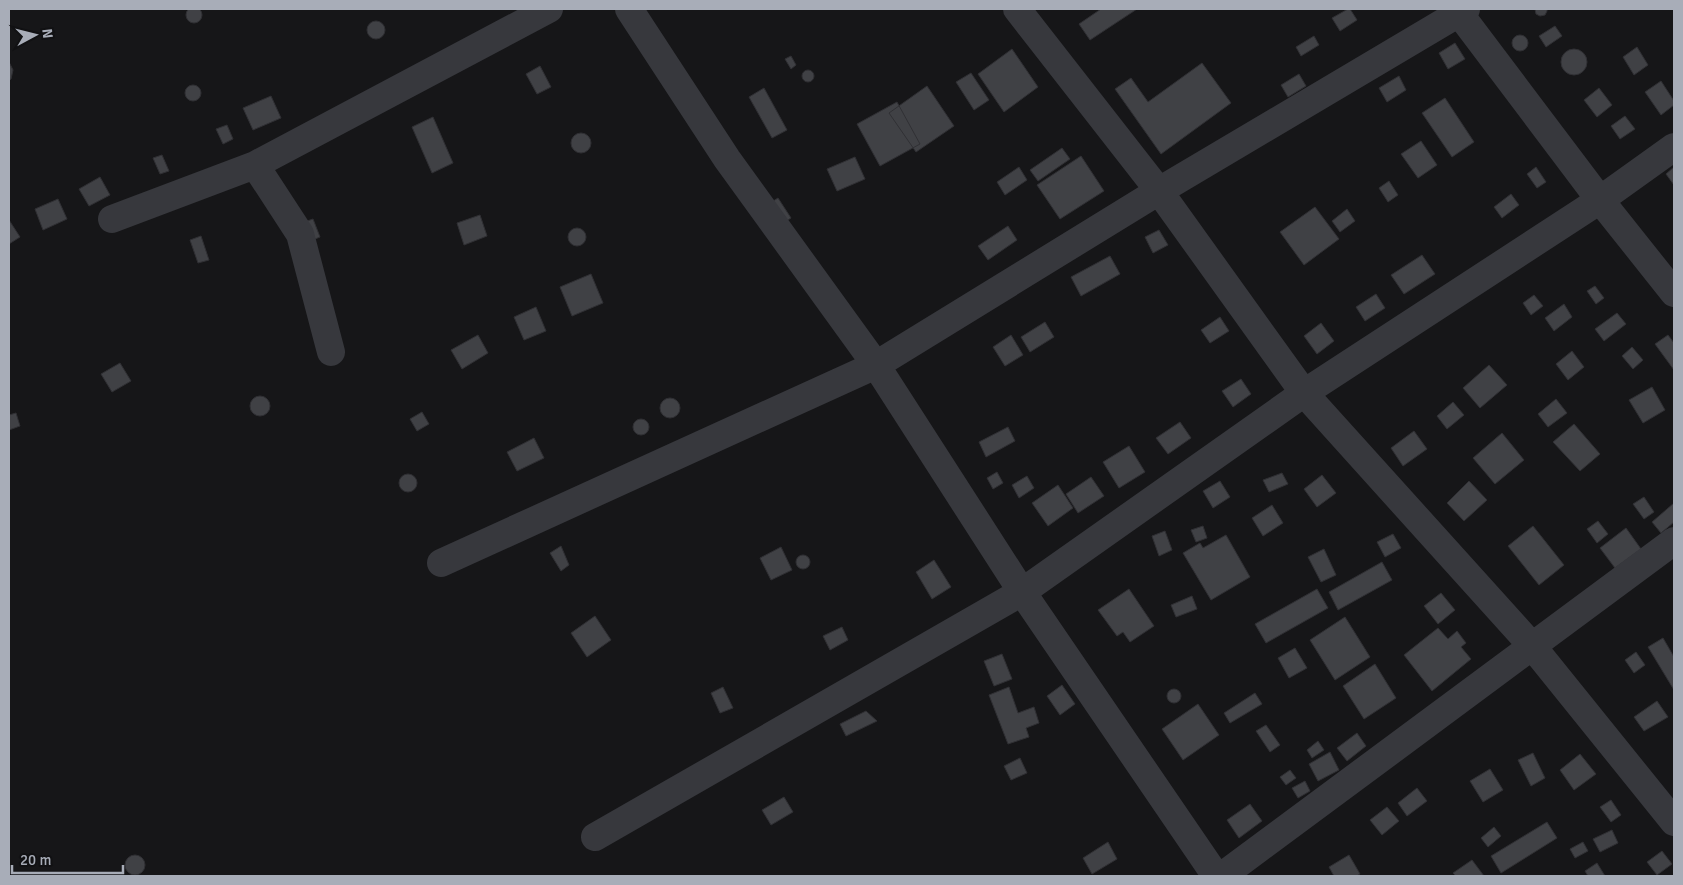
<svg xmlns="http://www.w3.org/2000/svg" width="1683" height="885" font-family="Signika,sans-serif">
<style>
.building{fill:#404145;stroke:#303034}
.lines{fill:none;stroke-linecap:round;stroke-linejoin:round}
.street{stroke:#37383d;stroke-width:28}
</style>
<rect width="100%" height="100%" fill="#161618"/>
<!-- building -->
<path class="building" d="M186 15a8 8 0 1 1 16 0a8 8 0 1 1-16 0Z
M1101 9H1137L1090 40 1079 24Z
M1348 9H1350L1357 20 1340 31 1332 18Z
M1535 9H1547V11L1545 15 1540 16 1536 14Z
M367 30a9 9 0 1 1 18 0a9 9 0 1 1-18 0Z
M1555 26 1562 36 1546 47 1539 36Z
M1512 43a8 8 0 1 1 16 0a8 8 0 1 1-16 0Z
M1314 36 1319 45 1301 56 1296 47Z
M1455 43 1465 59 1448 69 1439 53Z
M1637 47 1648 65 1634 75 1623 57Z
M1012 49 1038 87 1004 112 978 74Z
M1561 62a13 13 0 1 1 26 0a13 13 0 1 1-26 0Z
M791 56 796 65 791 69 785 59Z
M9 62 13 70 11 79 9 81Z
M1202 63 1231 103 1161 154 1115 89 1131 78 1148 102Z
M540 66 551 87 537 94 526 74Z
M802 76a6 6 0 1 1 12 0a6 6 0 1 1-12 0Z
M971 73 989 100 974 110 956 82Z
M1299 74 1306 86 1288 97 1281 85Z
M1399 76 1406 90 1387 102 1379 88Z
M1661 81 1674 101V105L1661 115 1645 92Z
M185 93a8 8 0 1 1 16 0a8 8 0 1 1-16 0Z
M927 86 954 126 916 152 889 113Z
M764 88 787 130 772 138 749 97Z
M1599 88 1612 105 1597 117 1584 100Z
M271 96 281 118 253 130 243 108Z
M1445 98 1474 142 1452 157 1422 113Z
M897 102 920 144 880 166 857 124Z
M1625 116 1635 129 1620 139 1611 126Z
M433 117 453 163 432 173 412 127Z
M227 125 233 139 223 144 216 129Z
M571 143a10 10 0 1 1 20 0a10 10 0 1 1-20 0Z
M1421 141 1437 165 1418 178 1401 154Z
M1062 148 1070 159 1038 181 1030 170Z
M162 155 169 171 160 174 153 158Z
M1081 156 1104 191 1060 219 1037 185Z
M855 157 865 179 837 191 827 169Z
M1019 167 1027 180 1005 195 997 182Z
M1536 167 1546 182 1537 188 1527 174Z
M1674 167V185L1666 174Z
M100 177 110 195 89 206 79 189Z
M1389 181 1398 195 1388 202 1379 188Z
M1511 194 1519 205 1502 218 1494 207Z
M778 198 791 218 780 225 767 205Z
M58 199 67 219 43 230 35 209Z
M1315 207 1339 239 1304 265 1280 232Z
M1347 209 1355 221 1340 232 1332 221Z
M480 215 487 236 464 245 457 223Z
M313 219 320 237 300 245 293 226Z
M9 220 20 237 9 244Z
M1008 226 1017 240 988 260 978 246Z
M568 237a9 9 0 1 1 18 0a9 9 0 1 1-18 0Z
M1159 230 1168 245 1153 253 1145 237Z
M201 236 209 260 198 263 190 240Z
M1422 255 1435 274 1404 294 1391 275Z
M1110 256 1120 274 1081 296 1071 277Z
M591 274 603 303 572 316 560 287Z
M1595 286 1604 298 1596 304 1587 291Z
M1376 294 1385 308 1365 321 1356 307Z
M1534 295 1543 306 1531 315 1523 303Z
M1564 304 1572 317 1554 331 1545 318Z
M536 307 546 331 524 340 514 317Z
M1617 313 1626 324 1604 341 1595 329Z
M1220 317 1229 331 1210 343 1201 330Z
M1045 322 1054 337 1030 352 1021 337Z
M1321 323 1334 341 1317 354 1304 336Z
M478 335 488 353 462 369 451 350Z
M1011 335 1023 355 1005 366 993 347Z
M1668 335 1674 343V370L1655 344Z
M1632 347 1643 360 1633 369 1622 356Z
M1572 351 1584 367 1568 380 1556 364Z
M120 363 131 381 112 392 101 374Z
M1489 365 1507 385 1480 408 1463 388Z
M1241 379 1251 394 1233 407 1222 391Z
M1652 387 1665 410 1643 423 1629 400Z
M250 406a10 10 0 1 1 20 0a10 10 0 1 1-20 0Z
M660 408a10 10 0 1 1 20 0a10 10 0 1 1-20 0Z
M1556 399 1567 413 1548 427 1538 414Z
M1453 402 1464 415 1447 429 1437 416Z
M422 412 429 424 417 431 410 419Z
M16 413 20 426 9 430V415Z
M633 427a8 8 0 1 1 16 0a8 8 0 1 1-16 0Z
M1180 422 1191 438 1168 454 1156 438Z
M1574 424 1600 454 1580 471 1553 442Z
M1008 427 1015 441 986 457 979 442Z
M1414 431 1427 449 1403 466 1391 448Z
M1502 433 1524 460 1495 484 1473 458Z
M534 438 544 458 517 471 507 452Z
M1129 446 1145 472 1119 488 1103 462Z
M997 472 1003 483 993 489 987 478Z
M1282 473 1288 484 1269 492 1263 480Z
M399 483a9 9 0 1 1 18 0a9 9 0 1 1-18 0Z
M1322 475 1336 493 1317 507 1304 489Z
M1027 476 1034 488 1019 498 1012 485Z
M1091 477 1104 496 1078 513 1066 494Z
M1220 481 1230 497 1213 508 1203 491Z
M1469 481 1487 500 1464 521 1447 503Z
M1058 485 1073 508 1048 526 1032 503Z
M1644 497 1654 512 1644 519 1633 504Z
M1674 503V522L1661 533 1652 522Z
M1272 505 1283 523 1263 536 1252 518Z
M1598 521 1608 534 1597 543 1587 529Z
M1203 526 1207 538 1196 542 1191 530Z
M1533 526 1564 565 1539 585 1508 546Z
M1626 528 1641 549 1615 568 1600 548Z
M1165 531 1172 550 1159 556 1152 536Z
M1393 534 1401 548 1385 557 1377 542Z
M1226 535 1250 577 1211 600 1183 553 1200 543 1203 548Z
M561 546 569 565 561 571 550 553Z
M781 547 792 570 771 580 760 558Z
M1324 549 1336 575 1321 582 1308 557Z
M796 562a7 7 0 1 1 14 0a7 7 0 1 1-14 0Z
M934 560 951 587 932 599 916 572Z
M1382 562 1392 580 1338 610 1329 592Z
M1129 589 1154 626 1130 642 1123 632 1117 636 1098 610Z
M1317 589 1328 608 1266 643 1255 624Z
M1441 593 1455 610 1438 624 1424 606Z
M1192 596 1197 609 1176 617 1171 605Z
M595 616 611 640 587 657 571 633Z
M1345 617 1370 657 1335 680 1310 640Z
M842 627 848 640 830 650 823 636Z
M1438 628 1448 639 1457 631 1466 643 1461 647 1471 659 1432 691 1404 655Z
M1663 638 1674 657V690L1648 647Z
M1295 648 1307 668 1289 678 1278 658Z
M1636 652 1645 665 1634 673 1625 660Z
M1002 654 1012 679 994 686 984 661Z
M1375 664 1396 698 1364 719 1343 686Z
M1062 685 1075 704 1060 715 1047 696Z
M723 687 733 708 720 713 711 693Z
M1009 687 1018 713 1034 707 1039 723 1026 728 1029 737 1008 744 989 695Z
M1167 696a7 7 0 1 1 14 0a7 7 0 1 1-14 0Z
M1255 693 1262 704 1230 723 1224 713Z
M1657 701 1668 717 1644 731 1634 717Z
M1198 704 1219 735 1183 760 1162 729Z
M866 711 877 721 846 736 840 724Z
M1266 725 1280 745 1270 752 1256 731Z
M1357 733 1366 746 1347 761 1337 748Z
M1318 741 1324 750 1312 758 1307 750Z
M1330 752 1339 770 1318 781 1309 764Z
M1533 753 1545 778 1531 786 1518 760Z
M1580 754 1596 774 1574 790 1560 770Z
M1020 758 1027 773 1011 780 1004 766Z
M1490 769 1503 790 1483 802 1470 781Z
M1290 770 1296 778 1286 785 1280 777Z
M1305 781 1310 791 1298 798 1292 788Z
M1417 788 1427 801 1407 816 1398 803Z
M784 797 793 812 771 825 762 810Z
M1611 800 1621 815 1611 822 1600 807Z
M1250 804 1262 821 1239 838 1227 820Z
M1387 807 1399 821 1382 835 1370 820Z
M1547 822 1557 838 1501 873 1491 856Z
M1494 827 1501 836 1488 847 1481 838Z
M1612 830 1618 843 1600 852 1593 839Z
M1108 842 1117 859 1092 874 1083 858Z
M1583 842 1588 851 1575 858 1570 849Z
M1662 851 1672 864 1657 875 1647 862Z
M1349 855 1360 874 1357 876H1334L1329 867Z
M125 865a10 10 0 1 1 20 0a10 10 0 1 1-20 0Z
M1472 860 1484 876H1456L1453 873Z
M1597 863 1605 876H1588L1585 871Z"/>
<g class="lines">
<!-- street -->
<path class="street" d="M629 9 727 159 876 365 1022 592 1216 876
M1017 9 1159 191 1304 393 1533 647 1674 822
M1456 9 1600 200 1674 293
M255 165 300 234 331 352
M112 219 255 165 549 9
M441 563 876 365 1159 191 1466 9
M595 837 1022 592 1304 393 1600 200 1674 147
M1222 876 1674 541"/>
</g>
<!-- border -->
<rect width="1683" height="885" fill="none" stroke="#a8adb8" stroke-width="20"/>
<!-- north arrow -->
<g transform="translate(35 35) rotate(83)" stroke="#111113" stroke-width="4" paint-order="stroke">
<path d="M0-4L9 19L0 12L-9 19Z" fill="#a8adb8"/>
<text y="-8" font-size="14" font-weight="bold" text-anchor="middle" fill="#a8adb8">N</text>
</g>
<!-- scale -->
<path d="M12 865v8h111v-8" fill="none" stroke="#a8adb8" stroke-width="2.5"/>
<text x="20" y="865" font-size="15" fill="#a8adb8" stroke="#111113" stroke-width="4" paint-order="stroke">20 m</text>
</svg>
